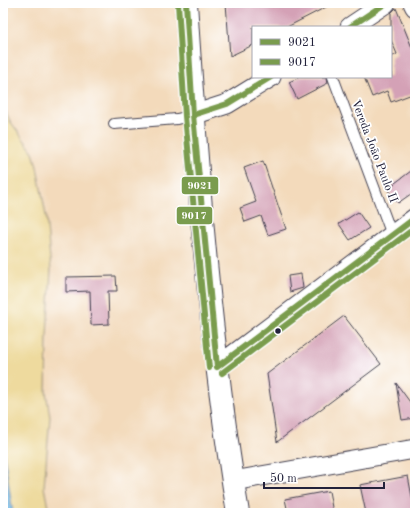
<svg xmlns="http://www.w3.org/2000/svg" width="418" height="516" font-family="'Old Standard TT',serif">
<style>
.sand{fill:#eeda9e;stroke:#887e6c}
.water{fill:#6bb4e3;stroke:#466b8f}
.building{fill:#d4a1b6}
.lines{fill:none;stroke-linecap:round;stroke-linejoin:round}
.service-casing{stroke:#413e4e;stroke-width:12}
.minor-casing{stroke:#413e4e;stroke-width:21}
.secondary-casing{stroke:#413e4e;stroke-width:24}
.service{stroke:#fff;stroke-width:10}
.minor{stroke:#fff;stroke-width:19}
.secondary{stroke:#fff;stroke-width:22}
.bus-1-casing{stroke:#fff;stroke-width:9}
.bus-2-casing{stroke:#fff;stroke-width:9}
.bus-1{stroke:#7a9c4e;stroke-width:6}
.bus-2{stroke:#7a9c4e;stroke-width:6}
.bus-dot{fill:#22223b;stroke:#fff;stroke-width:1.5}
.labels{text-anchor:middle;stroke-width:3.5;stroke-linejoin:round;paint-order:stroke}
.street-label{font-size:12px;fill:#22223b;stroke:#fff}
.line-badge{stroke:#fff;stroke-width:1.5}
.badge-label{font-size:11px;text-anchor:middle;font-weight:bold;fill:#fff}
</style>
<rect width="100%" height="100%" fill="#fff"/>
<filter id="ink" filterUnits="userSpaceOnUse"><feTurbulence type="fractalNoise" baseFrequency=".025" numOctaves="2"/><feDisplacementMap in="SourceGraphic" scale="8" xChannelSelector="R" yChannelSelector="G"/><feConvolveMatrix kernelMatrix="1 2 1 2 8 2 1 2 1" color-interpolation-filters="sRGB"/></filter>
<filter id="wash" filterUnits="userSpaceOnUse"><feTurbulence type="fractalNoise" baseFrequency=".012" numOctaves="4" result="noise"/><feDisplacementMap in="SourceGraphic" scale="16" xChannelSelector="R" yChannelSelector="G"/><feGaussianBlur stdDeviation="0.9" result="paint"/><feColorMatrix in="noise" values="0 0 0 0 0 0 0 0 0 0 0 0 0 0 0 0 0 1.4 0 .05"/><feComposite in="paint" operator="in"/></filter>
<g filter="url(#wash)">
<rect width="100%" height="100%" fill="#f3dabb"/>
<!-- sand -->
<path class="sand" d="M3 104 10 121 33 152 37 167 46 216 51 270 47 336 46 392 50 417 44 487 49 513H3Z"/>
<!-- water -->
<path class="water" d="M3 446V447L13 513H3Z"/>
<g id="blocks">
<!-- building -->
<path class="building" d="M226 3H334L287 27H253V45L230 56Z
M396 8 415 55V93L391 102 387 91 372 97 364 77H391V57L397 54 391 40V13Z
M300 77H327L328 83 297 99 289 82Z
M263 161 286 229 268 235 261 216 245 222 240 208 256 202 244 168Z
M415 168V191L398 203 387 189Z
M358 212 369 228 350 240 339 224Z
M301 274 303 288 290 292 288 276Z
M116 276 117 291H108L109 324 91 325 90 291 66 292V277Z
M344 316 381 364 277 442 267 374Z
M396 383 415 409V418L402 420Z
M408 476 415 513H366L360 485Z
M329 491 333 513H288L285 499Z"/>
</g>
</g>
<g filter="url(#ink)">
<use href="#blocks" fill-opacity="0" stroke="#413e4e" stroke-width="1"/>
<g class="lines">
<!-- service casing -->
<g class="service-casing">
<path id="service" d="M333 77 392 235
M114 124 177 119 193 115"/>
</g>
<!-- minor casing -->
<g class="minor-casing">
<path id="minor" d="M413 3 415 7
M350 27 386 3
M193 115 227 104 271 77
M217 367 415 218
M233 481 415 449"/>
</g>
<!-- secondary casing -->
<g class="secondary-casing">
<path id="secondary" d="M186 3C197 174 210 344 238 513"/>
</g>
<!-- service -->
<use href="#service" class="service"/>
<!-- minor -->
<use href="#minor" class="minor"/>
<!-- secondary -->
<use href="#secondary" class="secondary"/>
<!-- bus-1 casing -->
<g class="bus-1-casing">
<path id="bus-1" d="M186 3 193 115 217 367
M350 27 386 3
M193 115 227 104 271 77
M217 367 415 218"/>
</g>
<!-- bus-2 casing -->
<g class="bus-2-casing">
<path id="bus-2" d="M178 3 185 116 209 368
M222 373 415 228"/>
</g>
<!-- bus-1 -->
<use href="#bus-1" class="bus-1"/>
<!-- bus-2 -->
<use href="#bus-2" class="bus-2"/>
</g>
</g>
<!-- markers -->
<circle class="bus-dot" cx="278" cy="331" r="3.5"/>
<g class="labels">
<!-- street labels -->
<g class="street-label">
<text transform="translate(375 151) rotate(69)" y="4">Vereda João Paulo II</text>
</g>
</g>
<g class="line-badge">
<rect x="181" y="176" width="38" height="19" rx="4" fill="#7a9c4e"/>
<rect x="176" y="206" width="37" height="19" rx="4" fill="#7a9c4e"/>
</g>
<g class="badge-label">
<text x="200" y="189">9021</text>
<text x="194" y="219">9017</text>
</g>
<!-- margin -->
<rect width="418" height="516" fill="none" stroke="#fff" stroke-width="16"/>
<!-- legend -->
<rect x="252" y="26" width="140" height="52" fill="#ffffff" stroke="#a7a7b1"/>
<rect x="260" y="39" width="20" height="6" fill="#7a9c4e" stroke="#a7a7b1"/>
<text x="288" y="46" font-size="12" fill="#22223b">9021</text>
<rect x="260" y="59" width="20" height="6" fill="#7a9c4e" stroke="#a7a7b1"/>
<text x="288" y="66" font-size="12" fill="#22223b">9017</text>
<!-- scale -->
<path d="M264 482v6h120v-6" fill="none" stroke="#22223b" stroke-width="2"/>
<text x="270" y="482" font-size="12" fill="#22223b" stroke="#ffffff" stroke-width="3" paint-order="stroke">50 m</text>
</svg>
